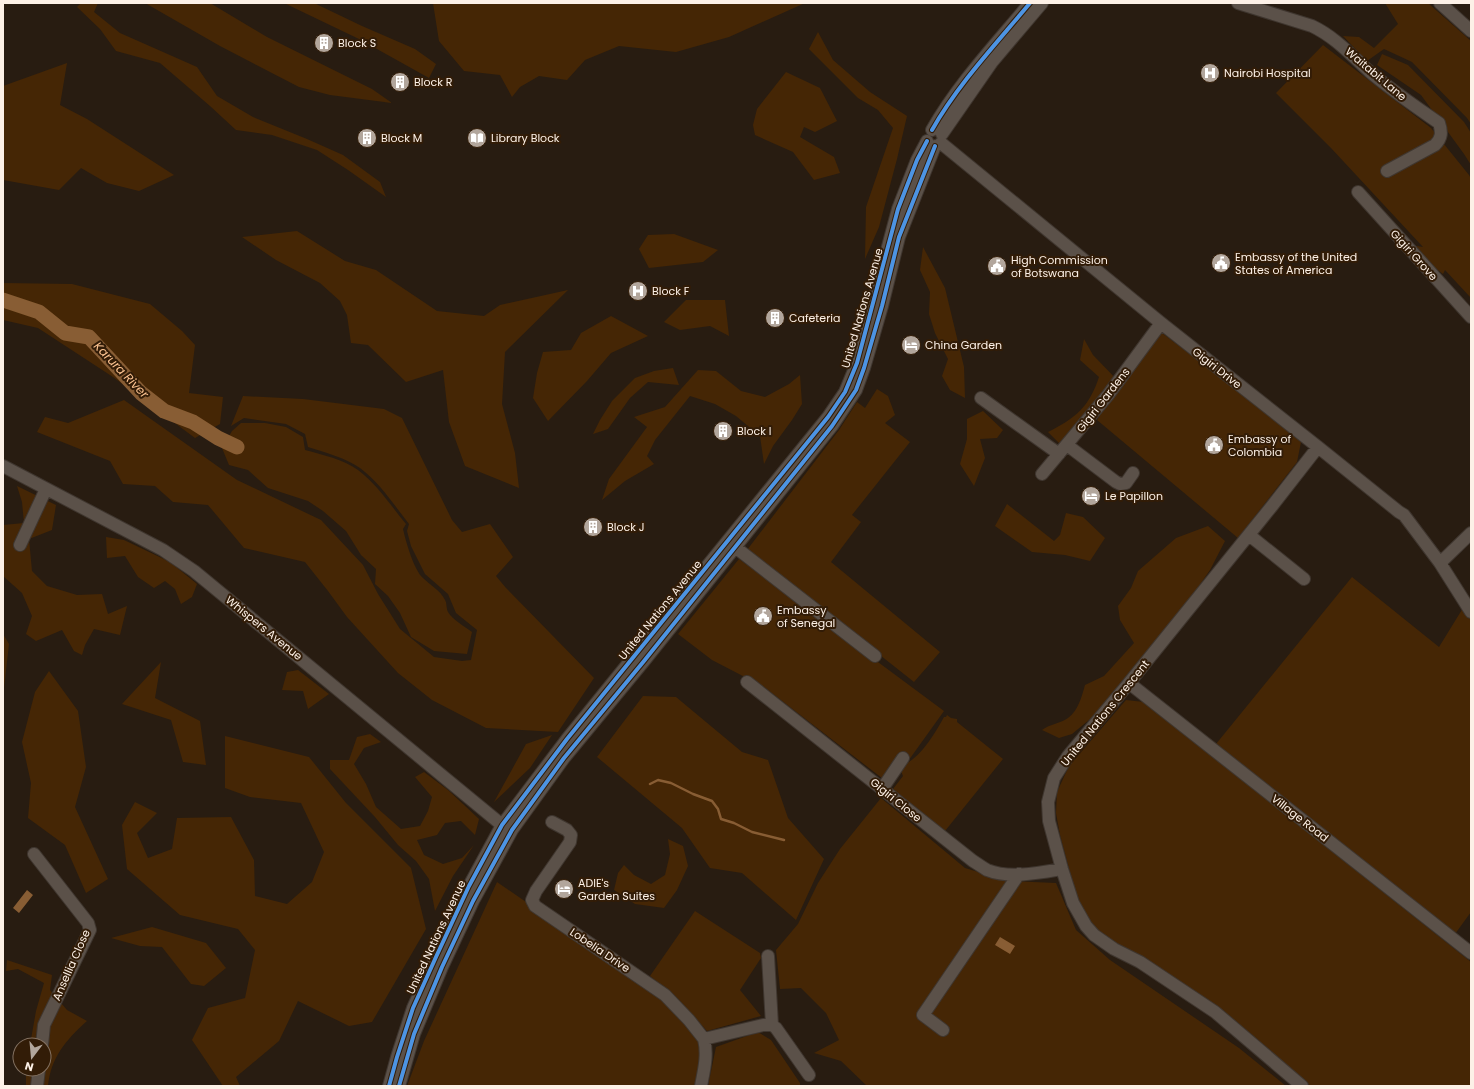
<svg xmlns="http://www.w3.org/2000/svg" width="1474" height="1089" font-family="Poppins,sans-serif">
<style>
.green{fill:#452605}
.water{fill:#885d34}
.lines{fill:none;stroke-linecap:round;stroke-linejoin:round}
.stream{stroke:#885d34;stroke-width:2.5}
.river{stroke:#885d34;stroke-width:15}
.minor-casing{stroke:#3f362f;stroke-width:14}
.minor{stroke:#5b5149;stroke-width:12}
.cycleway-casing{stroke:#321c07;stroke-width:6}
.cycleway{stroke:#4d94e3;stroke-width:4}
.labels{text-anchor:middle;stroke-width:4;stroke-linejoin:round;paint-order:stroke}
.poi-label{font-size:11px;fill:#fdf1e7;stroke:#321c07;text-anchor:start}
.street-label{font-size:11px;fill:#fdf1e7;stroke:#321c07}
.water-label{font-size:12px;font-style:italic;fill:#fdc492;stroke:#321c07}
</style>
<rect width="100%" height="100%" fill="#281c11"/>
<!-- green -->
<path class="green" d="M81 3H98L94 12 120 33 197 67 217 96 253 117 307 139 343 155 380 182 386 197 348 170 317 150 272 135 236 130 210 106 160 63 116 51 100 29 77 7Z
M145 3H210L267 37 372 89 392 103 330 95 299 87 220 46Z
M284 3H314L362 26 415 49 436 64 429 78 359 39Z
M433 3H805L729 37 676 52 619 46 585 60 567 80 539 76 520 87 512 97 500 75 464 71 439 41Z
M1385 3H1428L1471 41V124L1467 118 1412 62 1384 49 1367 61 1343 36 1359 37 1374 48 1398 24Z
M818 32 833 60 870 92 907 116 897 159 879 227 865 259 866 207 893 128 878 110 858 98 809 49Z
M1323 45 1431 128 1469 175 1471 179V298L1445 270 1443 274 1426 261 1413 248 1417 246 1423 247 1331 148 1276 93Z
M1382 54 1408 65 1464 122 1471 133V165L1464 154 1421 95 1377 65Z
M67 63 60 105 87 119 174 175 139 191 107 183 81 168 59 190 3 180V86Z
M786 72 820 88 837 121 815 132 804 127 800 137 834 157 840 173 814 180 793 152 755 135 753 125 757 109Z
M297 231 345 261 376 270 437 311 484 316 500 305 568 290 505 352 502 404 515 453 519 488 465 466 449 422 443 370 406 382 368 345 351 343 347 315 340 301 320 283 276 260 242 237Z
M674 234 718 250 703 262 649 268 639 249 648 235Z
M923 247 945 288 964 367 965 398 950 390 942 376 948 359 935 333 929 314 930 292 920 270Z
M3 283 72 284 150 304 182 331 195 345 189 393 223 397 220 424 195 438 113 377 38 328 3 320Z
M686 300H725L729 336 710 326 680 330 664 322Z
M611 316 648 336 611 353 587 381 548 421 533 398 537 373 543 352 571 350 581 333Z
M1162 333 1240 392 1301 442 1297 462 1238 538 1097 420 1101 413 1060 444 1048 432C1076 418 1089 407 1099 377L1080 360 1084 339 1093 355 1121 384Z
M673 368 679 385 648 382 630 398 608 429 593 434 600 420 612 401 635 378 654 371Z
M698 370 716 371 741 391 765 397 789 384 800 375 802 404 792 420 773 446 764 464 760 436 736 416 715 404 690 396 655 440 647 456 654 464 625 481 602 500 609 479 647 427 634 417 665 407Z
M877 389 888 396 895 415 885 423 910 442 852 515 861 522 831 562 940 652 914 682 747 550 839 430 857 402 865 408Z
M243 396 303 399 384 409 402 418 452 520 462 532 490 524 513 557 496 576 506 588 594 678 558 732 486 728 432 700 398 673 347 617 328 591 305 562 244 548 208 505 173 502 155 486 123 484 110 461 37 432 45 417 68 423 124 400 237 480 321 520 363 565 378 594 400 629 434 657 462 661 471 660 477 630 456 613 448 594 425 574 411 546 407 531 409 524C394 505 380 483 360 468 346 458 324 452 308 447L305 434 286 424 244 418 231 426Z
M983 411 1003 430 997 438 980 439 985 458 974 486 960 464 967 439V419Z
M241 423H265L286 427 303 437 305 450C323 455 343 459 358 470 377 484 391 506 406 524L403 529C406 542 414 570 423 578 430 585 440 590 445 600 447 603 446 608 448 612 453 620 464 626 472 632L467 654 434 651 411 637 400 613 388 596 375 584 376 569 361 555 346 531 323 511 308 501 268 488 248 470 229 465 222 448 232 431Z
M17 486 56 505 52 530 29 539 32 571 47 586 77 595 102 594 108 614 127 606 120 635 94 629 85 645 82 655 74 651 62 630 36 641 26 634 32 616 22 593 3 576V525L24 523 22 502Z
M1007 504 1054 541 1060 535 1066 513 1083 517 1105 538 1090 561 1065 555 1032 552 995 526Z
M1208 526 1225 541 1210 570 1183 609 1100 711 1072 734 1059 738 1042 730C1050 724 1061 723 1068 718 1078 711 1082 696 1085 685L1104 676 1134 643 1120 620 1118 606 1131 588 1138 571 1176 538Z
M106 537 124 540 170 562 197 584 192 597 181 604 175 589 165 581 154 588 138 577 125 556 107 558Z
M739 559 944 711 906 764C923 754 935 733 944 717H946L947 715 951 718 957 719V722L1003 759 945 831 893 789 903 776 901 771 891 785 764 687 712 660 678 634Z
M1352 577 1439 647 1463 608 1471 619V912L1455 934 1216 744Z
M3 634 9 644 3 697Z
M161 662 155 698 200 721 206 765 183 762 171 720 122 704Z
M298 670 329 694 308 709 303 691 282 690 287 672Z
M49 671 78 711 86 767 75 807 108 879 86 893 65 845 28 818 31 783 22 742 35 692Z
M643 696 676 697 742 752 768 760 788 818 824 859 796 920 742 873 710 868 682 828 597 757Z
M1126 700 1144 702 1471 962V1086H1310L1243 1028 1097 934 1085 917 1074 887 1060 835 1056 813 1057 792 1069 766Z
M370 734 381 742 364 748 354 764 366 784 376 807 401 829 420 826 428 811 432 797 415 777 424 772 448 790 479 819 475 835 461 821 445 823 437 835 417 840 424 855 443 864 462 858 474 845 453 876 435 911 429 879 416 861 398 845 375 817 330 769V760H349L357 737Z
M552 735 530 768 494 802 526 744Z
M225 736 309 757 346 803 411 868 426 929 372 1022 349 1026 298 1001 279 1041 236 1077 240 1086H223L192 1040 208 1008 245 998 255 950 238 929 180 915 127 869 122 825 135 802 157 813 137 833 148 858 172 849 177 818 231 817 254 860 255 896 287 904 312 882 324 852 301 803 250 797 225 788Z
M881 798 965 868 1008 881 1056 883 1076 930 1110 960 1239 1048 1286 1086H867L841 1061 814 1053 839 1040 826 1013 801 988 780 989 776 950 798 924 818 883 840 849Z
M668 839 683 846 688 866 677 890 664 908 635 904 614 890 618 873 624 865 634 875 651 884 665 875 670 854Z
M497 882 662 996 702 1041 696 1086H407L424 1041Z
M695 911 760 953 761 958 740 990 761 1016 707 1031 677 998 650 976Z
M152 927 206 943 226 968 204 986 191 984 162 947 140 946 111 938Z
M7 960 52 975 50 990 67 1010 87 1021C66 1040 51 1057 48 1086H26V1069H44V1045H30L36 1011 44 983 18 969 6 971Z
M758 1032 771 1040 800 1083V1086H708L716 1047Z"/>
<!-- water -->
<path class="water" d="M27 890 33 895 19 913 13 908Z
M1000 937 1015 946 1010 954 995 945Z"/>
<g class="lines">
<!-- stream -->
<path class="stream" d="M650 784 658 780 671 783 693 794 712 801 718 809 721 819 734 823 752 832 784 840"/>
<!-- river -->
<path class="river" d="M3 300 39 312 65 333 89 337 141 393 164 411 193 422 218 438 237 447"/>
<!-- minor casing -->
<g class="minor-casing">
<path id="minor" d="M1238 3 1312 26C1335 37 1351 55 1370 72 1391 90 1416 107 1439 123 1442 132 1442 138 1435 145L1387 171
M1440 3 1471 31
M932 130C958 84 996 44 1030 3
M942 134 992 62 1042 3
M941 143 1161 323 1318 447 1399 512 1404 515 1440 563 1471 612
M1358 192 1471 317
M981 398 1059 454
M1067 445 1116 482 1120 484 1126 483 1133 473
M3 466 163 550 194 571 502 825 509 828
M1042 474 1108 395 1161 323
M1249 535 1304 579
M20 545 46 489
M735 547 875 656
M1440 563 1471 533
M747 682 973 861C978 864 982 867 987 870 1009 879 1039 873 1062 869
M1129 683 1471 953
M882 789 903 758
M552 822 567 830 571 835 570 842 536 891 532 900 535 906 665 995 689 1020 704 1039C708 1055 704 1070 701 1086
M34 854 88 923 90 930 44 1025 42 1045
M768 956 772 1025
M943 1030 923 1015 1019 874
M704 1039 763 1025H772L776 1028 809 1075
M37 1086 39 1069
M389 1086 397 1057 413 1008 436 957 469 886 502 825 567 739 828 417 845 392 857 363 898 209 917 160 927 141
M399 1086 414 1034 442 967 473 901 512 830 564 758 644 661 832 426 856 390 864 368 882 306 899 237 935 146
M1302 1086 1215 1012 1140 962 1114 949 1094 935 1086 926 1073 903 1062 869 1049 821 1048 802 1054 778 1068 756 1129 683 1272 506 1318 447"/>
</g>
<!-- minor -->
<use href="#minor" class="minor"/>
<!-- cycleway casing -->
<g class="cycleway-casing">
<path id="cycleway" d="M932 130C958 84 996 44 1030 3
M389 1086 397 1057 413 1008 436 957 469 886 502 825 567 739 828 417 845 392 857 363 898 209 917 160 927 141
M399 1086 414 1034 442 967 473 901 512 830 564 758 644 661 832 426 856 390 864 368 882 306 899 237 935 146"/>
</g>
<!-- cycleway -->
<use href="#cycleway" class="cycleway"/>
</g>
<!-- icons -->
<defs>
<g id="building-disc" transform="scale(1)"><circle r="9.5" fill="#b2a69c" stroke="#321c07"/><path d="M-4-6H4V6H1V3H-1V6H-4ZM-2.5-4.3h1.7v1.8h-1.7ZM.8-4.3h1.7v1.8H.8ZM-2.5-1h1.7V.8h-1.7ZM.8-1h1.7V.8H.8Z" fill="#fff"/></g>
<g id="hospital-disc" transform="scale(1)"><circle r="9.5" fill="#b2a69c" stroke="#321c07"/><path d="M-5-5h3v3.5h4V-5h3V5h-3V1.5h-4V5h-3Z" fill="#fff"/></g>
<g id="library-disc" transform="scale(1)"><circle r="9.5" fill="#b2a69c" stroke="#321c07"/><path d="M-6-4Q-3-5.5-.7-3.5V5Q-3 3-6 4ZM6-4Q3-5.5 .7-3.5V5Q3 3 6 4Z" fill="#fff"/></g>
<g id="civic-disc" transform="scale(1)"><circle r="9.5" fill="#b2a69c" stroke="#321c07"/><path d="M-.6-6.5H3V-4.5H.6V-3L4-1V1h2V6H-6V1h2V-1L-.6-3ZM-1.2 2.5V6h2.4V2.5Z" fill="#fff"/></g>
<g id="hotel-disc" transform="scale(1)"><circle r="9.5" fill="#b2a69c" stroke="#321c07"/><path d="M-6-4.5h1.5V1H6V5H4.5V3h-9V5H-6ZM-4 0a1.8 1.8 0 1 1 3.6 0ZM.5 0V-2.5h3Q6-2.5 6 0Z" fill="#fff"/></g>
</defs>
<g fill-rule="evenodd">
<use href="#building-disc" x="324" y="43"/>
<use href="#hospital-disc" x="1210" y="73"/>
<use href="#building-disc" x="400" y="82"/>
<use href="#building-disc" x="367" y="138"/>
<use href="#library-disc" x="477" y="138"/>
<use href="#civic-disc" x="1221" y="263"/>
<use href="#civic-disc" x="997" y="266"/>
<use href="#hospital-disc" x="638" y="291"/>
<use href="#building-disc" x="775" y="318"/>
<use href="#hotel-disc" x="911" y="345"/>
<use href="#building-disc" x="723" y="431"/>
<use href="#civic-disc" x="1214" y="445"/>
<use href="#hotel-disc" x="1091" y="496"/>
<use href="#building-disc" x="593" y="527"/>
<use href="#civic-disc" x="763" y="616"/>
<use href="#hotel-disc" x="564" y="889"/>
</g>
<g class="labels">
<!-- poi labels -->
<g class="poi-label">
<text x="338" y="47">Block S</text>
<text x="1224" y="77">Nairobi Hospital</text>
<text x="414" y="86">Block R</text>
<text x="381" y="142">Block M</text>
<text x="491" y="142">Library Block</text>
<text x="1235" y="261">Embassy of the United<tspan x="1235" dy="13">States of America</tspan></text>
<text x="1011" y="264">High Commission<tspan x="1011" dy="13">of Botswana</tspan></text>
<text x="652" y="295">Block F</text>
<text x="789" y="322">Cafeteria</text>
<text x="925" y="349">China Garden</text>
<text x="737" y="435">Block I</text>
<text x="1228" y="443">Embassy of<tspan x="1228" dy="13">Colombia</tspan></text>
<text x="1105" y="500">Le Papillon</text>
<text x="607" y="531">Block J</text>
<text x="777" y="614">Embassy<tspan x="777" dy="13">of Senegal</tspan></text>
<text x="578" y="887">ADIE's<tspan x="578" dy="13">Garden Suites</tspan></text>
</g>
<!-- street labels -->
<g class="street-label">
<text transform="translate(1376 74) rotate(40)" y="4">Waitabit Lane</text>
<text transform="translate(1414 255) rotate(48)" y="4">Gigiri Grove</text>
<text transform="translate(862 308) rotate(-74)" y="4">United Nations Avenue</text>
<text transform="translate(1217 368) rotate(38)" y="4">Gigiri Drive</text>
<text transform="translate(1103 400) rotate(-52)" y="4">Gigiri Gardens</text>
<text transform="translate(660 610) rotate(-51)" y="4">United Nations Avenue</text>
<text transform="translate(264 628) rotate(39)" y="4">Whispers Avenue</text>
<text transform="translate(1105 713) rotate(-51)" y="4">United Nations Crescent</text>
<text transform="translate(896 800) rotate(39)" y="4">Gigiri Close</text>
<text transform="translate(1300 818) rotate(38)" y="4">Village Road</text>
<text transform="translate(436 937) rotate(-65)" y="4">United Nations Avenue</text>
<text transform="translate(600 950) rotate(34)" y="4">Lobelia Drive</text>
<text transform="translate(71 965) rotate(-66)" y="4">Ansellia Close</text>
</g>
<!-- water labels -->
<g class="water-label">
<text transform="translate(121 370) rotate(46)" y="4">Karura River</text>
</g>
</g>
<!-- border -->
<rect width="1474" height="1089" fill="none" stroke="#fdf1e7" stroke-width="8"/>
<!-- north arrow -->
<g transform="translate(32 1057) rotate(196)"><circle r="19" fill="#321c07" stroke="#837161"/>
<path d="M0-3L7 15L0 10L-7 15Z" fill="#b2a69c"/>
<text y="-6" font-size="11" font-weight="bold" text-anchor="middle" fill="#fdf1e7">N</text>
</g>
</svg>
